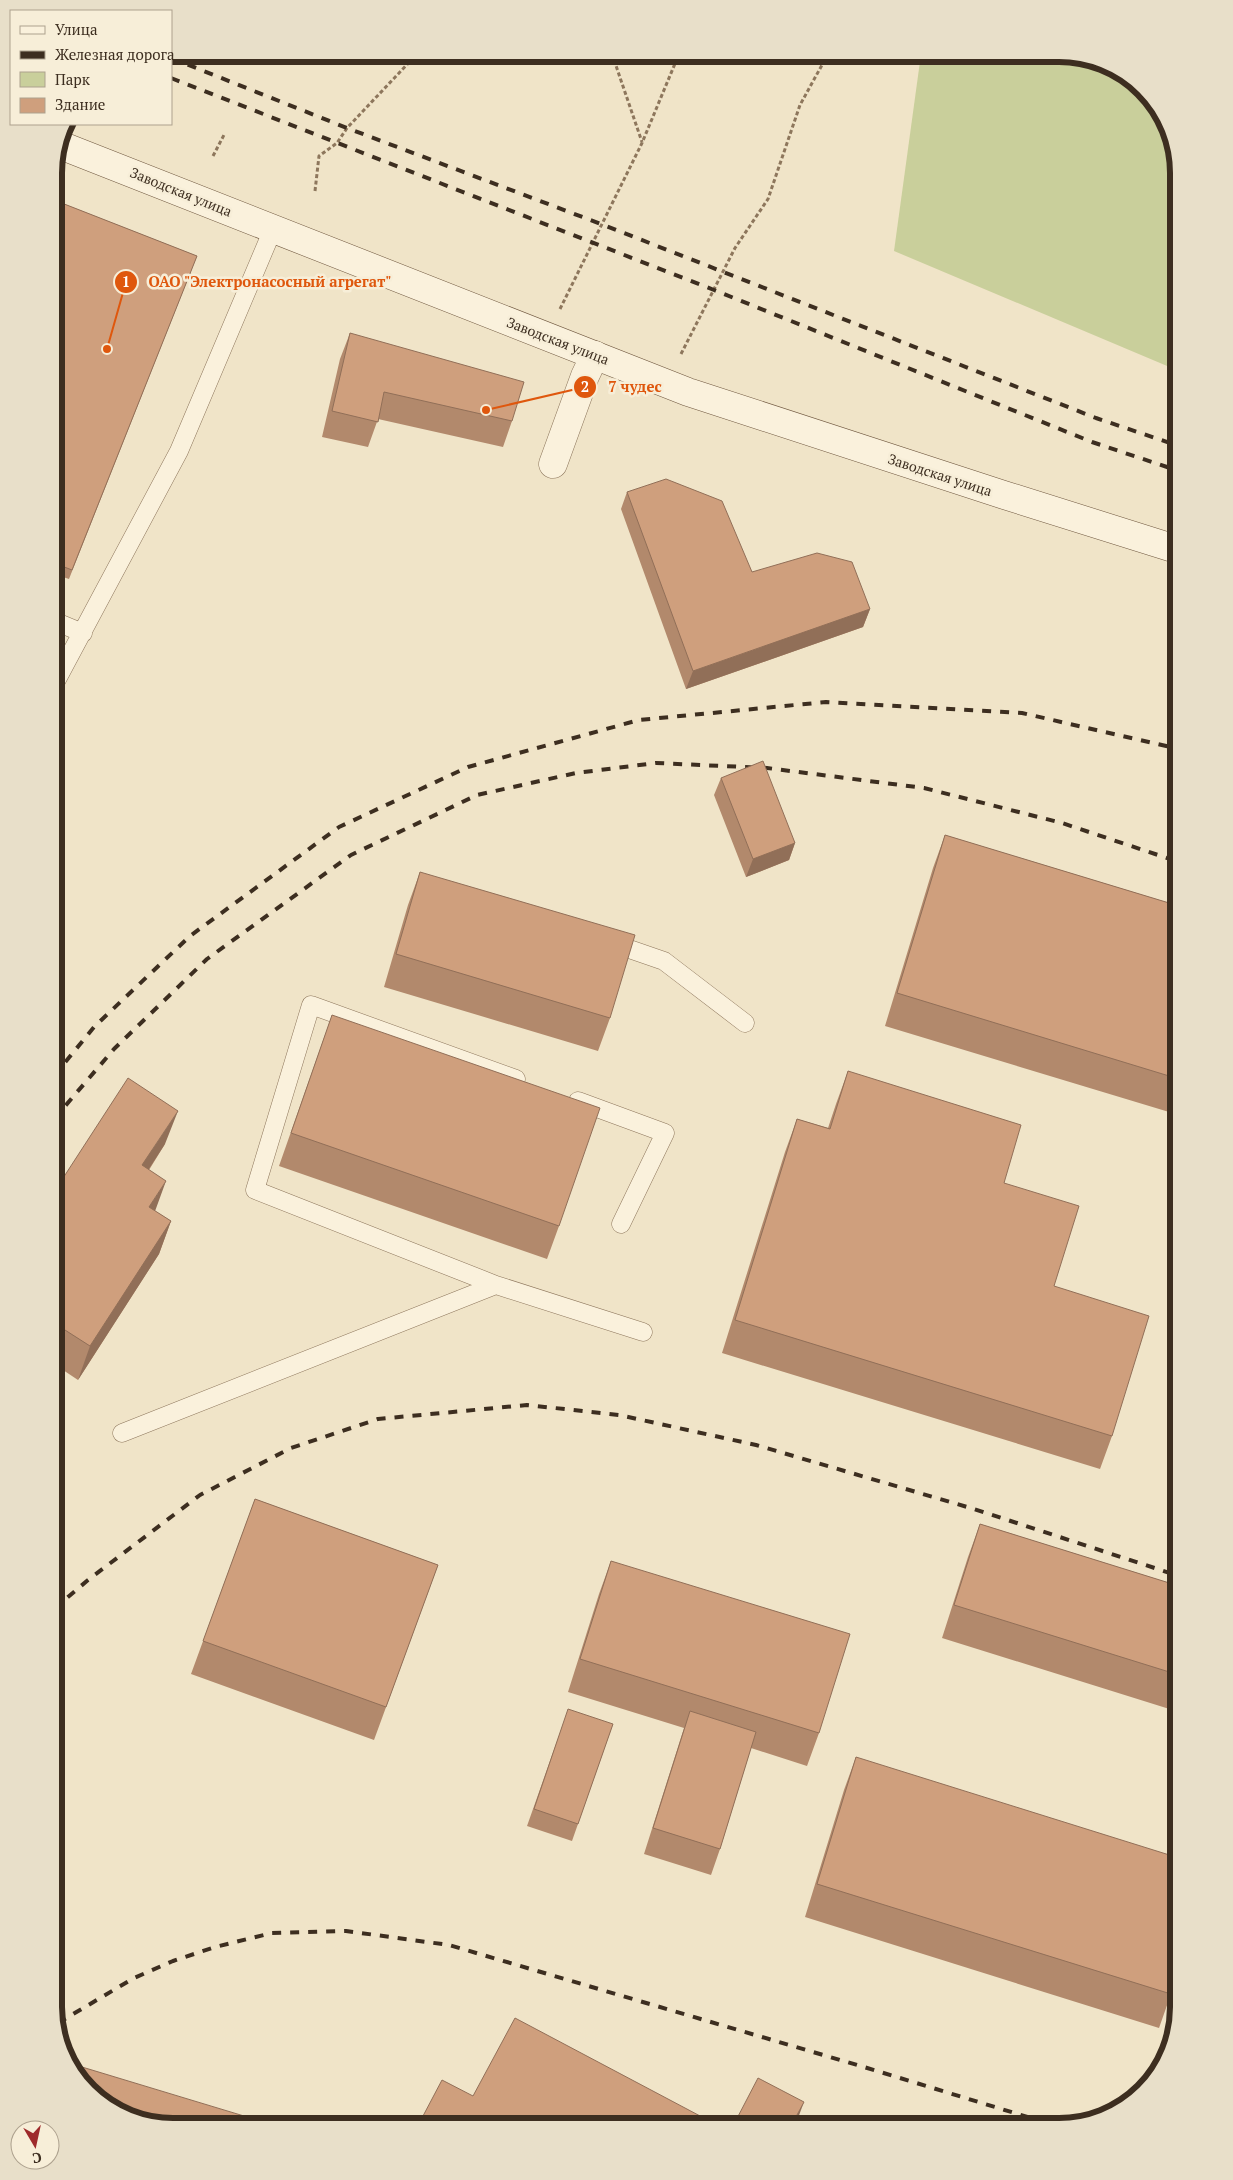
<svg xmlns="http://www.w3.org/2000/svg" width="1233" height="2180" font-family="'PT Serif',serif">
<style>
.green{fill:#c9cf9b}
.lines{fill:none;stroke-linecap:round;stroke-linejoin:round}
.lane-casing{stroke:#8d765c;stroke-width:19}
.street-casing{stroke:#8d765c;stroke-width:29}
.secondary-casing{stroke:#6f573f;stroke-width:29}
.path{stroke:#8d765c;stroke-width:3;stroke-dasharray:4 2.5;stroke-linecap:butt}
.lane{stroke:#faf1dc;stroke-width:18}
.street{stroke:#faf1dc;stroke-width:28}
.secondary{stroke:#faf1dc;stroke-width:28}
.rail{stroke:#3d2e20;stroke-width:4;stroke-dasharray:9 9;stroke-linecap:butt}
.wall{fill:#b2896c}
.shaded-wall{fill:#916f58}
.building{fill:#cf9f7d;stroke:#916f58}
.labels{text-anchor:middle;stroke-width:5;stroke-linejoin:round;paint-order:stroke}
.street-label{font-size:14px;fill:#3d2e20;stroke:#f7eed8}
.rim{fill:none;stroke:#3d2e20;stroke-width:6}
.leader{fill:none;stroke:#df570d;stroke-width:2}
.callout-dot{fill:#df570d;stroke:#f7eed8;stroke-width:2}
.mark-label{font-size:15px;text-anchor:middle;font-weight:bold;fill:#fff}
.callout-label{font-size:15px;text-anchor:middle;font-weight:bold;fill:#df570d;stroke:#f7eed8;stroke-width:5;stroke-linejoin:round;paint-order:stroke}
</style>
<rect width="100%" height="100%" fill="#f0e4c8"/>
<!-- green -->
<path class="green" d="M921 54H1068L1126 74 1167 121 1179 173V371L894 251Z"/>
<g class="lines">
<!-- lane casing -->
<g class="lane-casing">
<path id="lane" d="M54 621 83 633
M54 685 179 451 273 229
M609 942 664 961 745 1023
M578 1101 665 1133 621 1224
M496 1285 255 1190 311 1005 516 1079
M122 1433 496 1285 643 1332"/>
</g>
<!-- street casing -->
<g class="street-casing">
<path id="street" d="M553 464 585 376 595 355"/>
</g>
<!-- secondary casing -->
<g class="secondary-casing">
<path id="secondary" d="M60 145 688 392 1004 495 1179 550"/>
</g>
<!-- path -->
<path class="path" d="M612 54 642 142
M213 156 225 133
M315 191 319 156 337 143 347 128 417 54
M560 309 642 143 679 54
M681 354 735 248 768 199 800 105 828 54"/>
<!-- lane -->
<use href="#lane" class="lane"/>
<!-- street -->
<use href="#street" class="street"/>
<!-- secondary -->
<use href="#secondary" class="secondary"/>
<!-- rail -->
<path class="rail" d="M171 58 347 128 601 224 1096 418 1179 446
M171 78 714 290 1092 442 1179 471
M54 1076 94 1027 190 936 339 827 468 767 639 720 826 702 1022 713 1179 749
M54 1119 114 1049 207 959 351 855 477 795 576 773 656 763 767 768 924 788 1062 823 1179 862
M54 1609 88 1580 200 1495 291 1448 378 1419 527 1405 619 1415 756 1445 974 1509 1179 1576
M58 2023 134 1978 173 1961 215 1947 272 1933 346 1931 449 1945 864 2067 1057 2126"/>
</g>
<!-- wall -->
<path class="wall" d="M54 200 197 256 69 579 54 574Z
M350 333 512 421 503 447 378 419 368 447 322 437 340 359Z
M627 492 752 572 870 609 863 627 686 689 621 509Z
M721 778 795 843 789 860 746 877 714 795Z
M945 835 1179 906V1115L885 1026 933 868Z
M420 872 610 1018 598 1051 384 987 408 905Z
M332 1015 559 1226 547 1259 279 1166Z
M848 1071 1004 1183 1054 1286 1112 1436 1100 1469 722 1353 785 1152 797 1119 828 1128 836 1104Z
M165 1144 149 1170 155 1211 171 1221 159 1254 78 1380 54 1364V1192Z
M255 1499 438 1565 374 1740 191 1674Z
M980 1524 1179 1586V1712L942 1638 968 1557Z
M611 1561 819 1733 807 1766 751 1748 720 1849 711 1875 644 1854 684 1728 568 1692 599 1594Z
M613 1724 572 1841 527 1826 562 1727Z
M856 1757 1171 1994 1159 2028 805 1917 844 1790Z
M473 2096 719 2126H419L423 2116Z"/>
<!-- shaded-wall -->
<path class="shaded-wall" d="M870 609 863 627 686 689 693 671Z
M795 843 789 860 746 877 753 859Z
M178 1111 165 1144 130 1198 142 1165Z
M166 1181 154 1214 149 1207Z
M171 1221 159 1254 78 1380 90 1346Z
M804 2102 795 2126H791Z"/>
<!-- building -->
<path class="building" d="M54 200 197 256 72 570 54 563Z
M350 333 524 382 512 421 384 392 378 422 332 411Z
M666 479 722 501 752 572 817 553 852 562 870 609 693 671 627 492Z
M763 761 795 843 753 859 721 778Z
M945 835 1179 906V1079L897 993Z
M420 872 635 935 610 1018 396 954Z
M332 1015 600 1108 559 1226 291 1133Z
M848 1071 1021 1125 1004 1183 1079 1206 1054 1286 1149 1316 1112 1436 735 1320 797 1119 830 1129Z
M128 1078 178 1111 142 1165 166 1181 149 1207 171 1221 90 1346 54 1323V1192Z
M255 1499 438 1565 386 1707 203 1641Z
M980 1524 1179 1586V1675L954 1605Z
M611 1561 850 1634 819 1733 580 1659Z
M568 1709 613 1724 578 1824 534 1809Z
M690 1711 756 1732 720 1849 653 1828Z
M856 1757 1179 1858V1967L1171 1994 817 1884Z
M515 2018 719 2126H442L423 2116 442 2080 473 2096Z
M82 2067 277 2126H166L107 2106 80 2075Z
M758 2078 804 2102 791 2126H733Z
M860 2121 878 2126H859Z"/>
<g class="labels">
<!-- street labels -->
<g class="street-label">
<text transform="translate(181 192) rotate(22)" y="5">Заводская улица</text>
<text transform="translate(558 341) rotate(21)" y="5">Заводская улица</text>
<text transform="translate(940 475) rotate(18)" y="5">Заводская улица</text>
</g>
</g>
<!-- crop -->
<path d="M0 0H1233V2180H0ZM173 62H1059A111 111 0 0 1 1170 173V2007A111 111 0 0 1 1059 2118H173A111 111 0 0 1 62 2007V173A111 111 0 0 1 173 62Z" fill="#e8dfc9" fill-rule="evenodd"/>
<path class="rim" d="M173 62H1059A111 111 0 0 1 1170 173V2007A111 111 0 0 1 1059 2118H173A111 111 0 0 1 62 2007V173A111 111 0 0 1 173 62Z"/>
<!-- callouts -->
<path class="leader" d="M107 349L126 282M486 410L585 387"/>
<g class="callout-dot">
<circle cx="107" cy="349" r="5"/>
<circle cx="486" cy="410" r="5"/>
<circle cx="126" cy="282" r="12"/>
<circle cx="585" cy="387" r="12"/>
</g>
<g class="mark-label">
<text x="126" y="287">1</text>
<text x="585" y="392">2</text>
</g>
<g class="callout-label">
<text x="270" y="287">ОАО "Электронасосный агрегат"</text>
<text x="635" y="392">7 чудес</text>
</g>
<!-- legend -->
<rect x="10" y="10" width="162" height="115" fill="#f7eed8" stroke="#ada18e"/>
<rect x="20" y="26" width="25" height="8" fill="#faf1dc" stroke="#ada18e"/>
<text x="55" y="35" font-size="15" fill="#3d2e20">Улица</text>
<rect x="20" y="51" width="25" height="8" fill="#3d2e20" stroke="#ada18e"/>
<text x="55" y="60" font-size="15" fill="#3d2e20">Железная дорога</text>
<rect x="20" y="72" width="25" height="15" fill="#c9cf9b" stroke="#ada18e"/>
<text x="55" y="85" font-size="15" fill="#3d2e20">Парк</text>
<rect x="20" y="98" width="25" height="15" fill="#cf9f7d" stroke="#ada18e"/>
<text x="55" y="110" font-size="15" fill="#3d2e20">Здание</text>
<!-- north arrow -->
<g transform="translate(35 2145) rotate(171)"><circle r="24" fill="#f7eed8" stroke="#ada18e"/>
<path d="M0-4L9 19L0 12L-9 19Z" fill="#9e2a2b"/>
<text y="-8" font-size="14" font-weight="bold" text-anchor="middle" fill="#3d2e20">С</text>
</g>
</svg>
